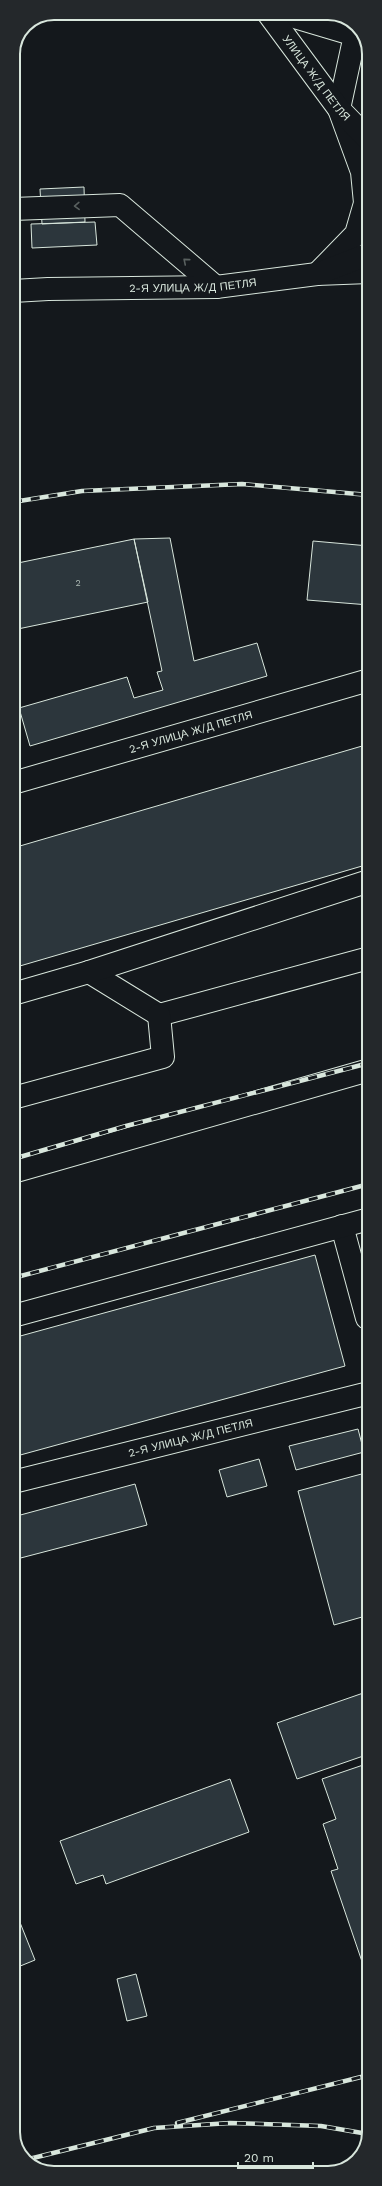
<svg xmlns="http://www.w3.org/2000/svg" width="382" height="2186" font-family="'Work Sans',sans-serif">
<style>
.building{fill:#2c363c;stroke:#d8e6dc}
.lines{fill:none;stroke-linecap:round;stroke-linejoin:round}
.minor-casing{stroke:#d8e6dc;stroke-width:24}
.major-casing{stroke:#d8e6dc;stroke-width:24}
.minor{stroke:#14181c;stroke-width:22}
.major{stroke:#14181c;stroke-width:22}
.rail-casing{stroke:#d8e6dc;stroke-width:4.5}
.rail{stroke:#14181c;stroke-width:3;stroke-dasharray:9;stroke-linecap:butt}
.oneway{stroke:#59605f}
.labels{text-anchor:middle;stroke-width:3;stroke-linejoin:round;paint-order:stroke}
.number-label{font-size:9px;fill:#adbab4}
.street-label{font-size:11px;fill:#d8e6dc;stroke:#14181c}
.rim{fill:none;stroke:#d8e6dc;stroke-width:2}
</style>
<rect width="100%" height="100%" fill="#14181c"/>
<!-- building -->
<path class="building" d="M84 187 85 222 42 224 40 189Z
M95 222 97 245 32 248 31 224Z
M170 538 194 661 257 643 267 676 30 746 19 708 127 677 134 698 163 690 157 672 162 671 134 539Z
M134 539 148 602 13 630V564Z
M313 541 369 546V605L307 600Z
M369 744V864L13 968V848Z
M315 1255 345 1366 13 1457V1338Z
M358 1429 364 1452 296 1470 289 1446Z
M259 1459 267 1486 227 1497 219 1470Z
M369 1472V1615L334 1625 298 1491Z
M135 1484 147 1525 13 1560V1517Z
M369 1691V1754L297 1779 277 1723Z
M369 1763V1982L331 1871 338 1869 323 1824 336 1819 322 1779Z
M230 1779 249 1832 106 1884 103 1875 76 1884 60 1841Z
M13 1905 35 1960 13 1969Z
M136 1974 147 2016 127 2021 117 1979Z"/>
<g class="lines">
<!-- minor casing -->
<g class="minor-casing">
<g id="minor">
<path d="M281 13 355 35 339 109 362 172 365 203 356 234 317 274 369 272"/>
<path d="M13 209 120 205 216 287"/>
<path id="s1" d="M13 291 48 289 216 287 317 274 369 254"/>
<path id="s2" d="M13 783 369 680"/>
<path d="M89 972 159 1015 369 958"/>
<path d="M13 994 89 972 369 881"/>
<path d="M13 1098 163 1057 159 1015"/>
<path d="M13 1172 369 1070"/>
<path d="M342 1226 367 1318H369"/>
<path d="M13 1316 369 1219"/>
<path id="s3" d="M13 1482 369 1393"/>
</g>
</g>
<!-- major casing -->
<g class="major-casing">
<g id="major">
<path id="s4" d="M268 13 339 109 369 140"/>
</g>
</g>
<!-- minor -->
<use href="#minor" class="minor"/>
<!-- major -->
<use href="#major" class="major"/>
<!-- rail casing -->
<g class="rail-casing">
<path id="rail" d="M13 502 82 491 242 484 369 495
M13 1159 126 1126 369 1063
M13 1278 369 1184
M177 2123 369 2075
M25 2160 154 2128 230 2123 321 2126 368 2134"/>
</g>
<!-- rail -->
<use href="#rail" class="rail"/>
</g>
<!-- one-way arrows -->
<defs><path id="oneway-chevron" d="M-2-3.5L2.5 0L-2 3.5" fill="none" stroke-width="1.6" stroke-linecap="round" stroke-linejoin="round"/></defs>
<g class="oneway">
<use href="#oneway-chevron" transform="translate(77 206) rotate(178)"/>
<use href="#oneway-chevron" transform="translate(186 261) rotate(-140)"/>
</g>
<g class="labels">
<!-- number labels -->
<g class="number-label">
<text x="78" y="586">2</text>
</g>
<!-- street labels -->
<g class="street-label">
<text dy="4" stroke="none"><textPath href="#s4" startOffset="81">УЛИЦА Ж/Д ПЕТЛЯ</textPath></text>
<text dy="4" stroke="none"><textPath href="#s1" startOffset="180">2-Я УЛИЦА Ж/Д ПЕТЛЯ</textPath></text>
<text dy="4" stroke="none"><textPath href="#s2" startOffset="185">2-Я УЛИЦА Ж/Д ПЕТЛЯ</textPath></text>
<text dy="4" stroke="none"><textPath href="#s3" startOffset="183">2-Я УЛИЦА Ж/Д ПЕТЛЯ</textPath></text>
</g>
</g>
<!-- crop -->
<path d="M0 0H382V2186H0ZM54 20H328A34 34 0 0 1 362 54V2132A34 34 0 0 1 328 2166H54A34 34 0 0 1 20 2132V54A34 34 0 0 1 54 20Z" fill="#24282b" fill-rule="evenodd"/>
<path class="rim" d="M54 20H328A34 34 0 0 1 362 54V2132A34 34 0 0 1 328 2166H54A34 34 0 0 1 20 2132V54A34 34 0 0 1 54 20Z"/>
<!-- scale -->
<path d="M238 2162v6h75v-6" fill="none" stroke="#d8e6dc" stroke-width="2"/>
<text x="244" y="2162" font-size="12" fill="#d8e6dc" stroke="#14181c" stroke-width="3" paint-order="stroke">20 m</text>
</svg>
